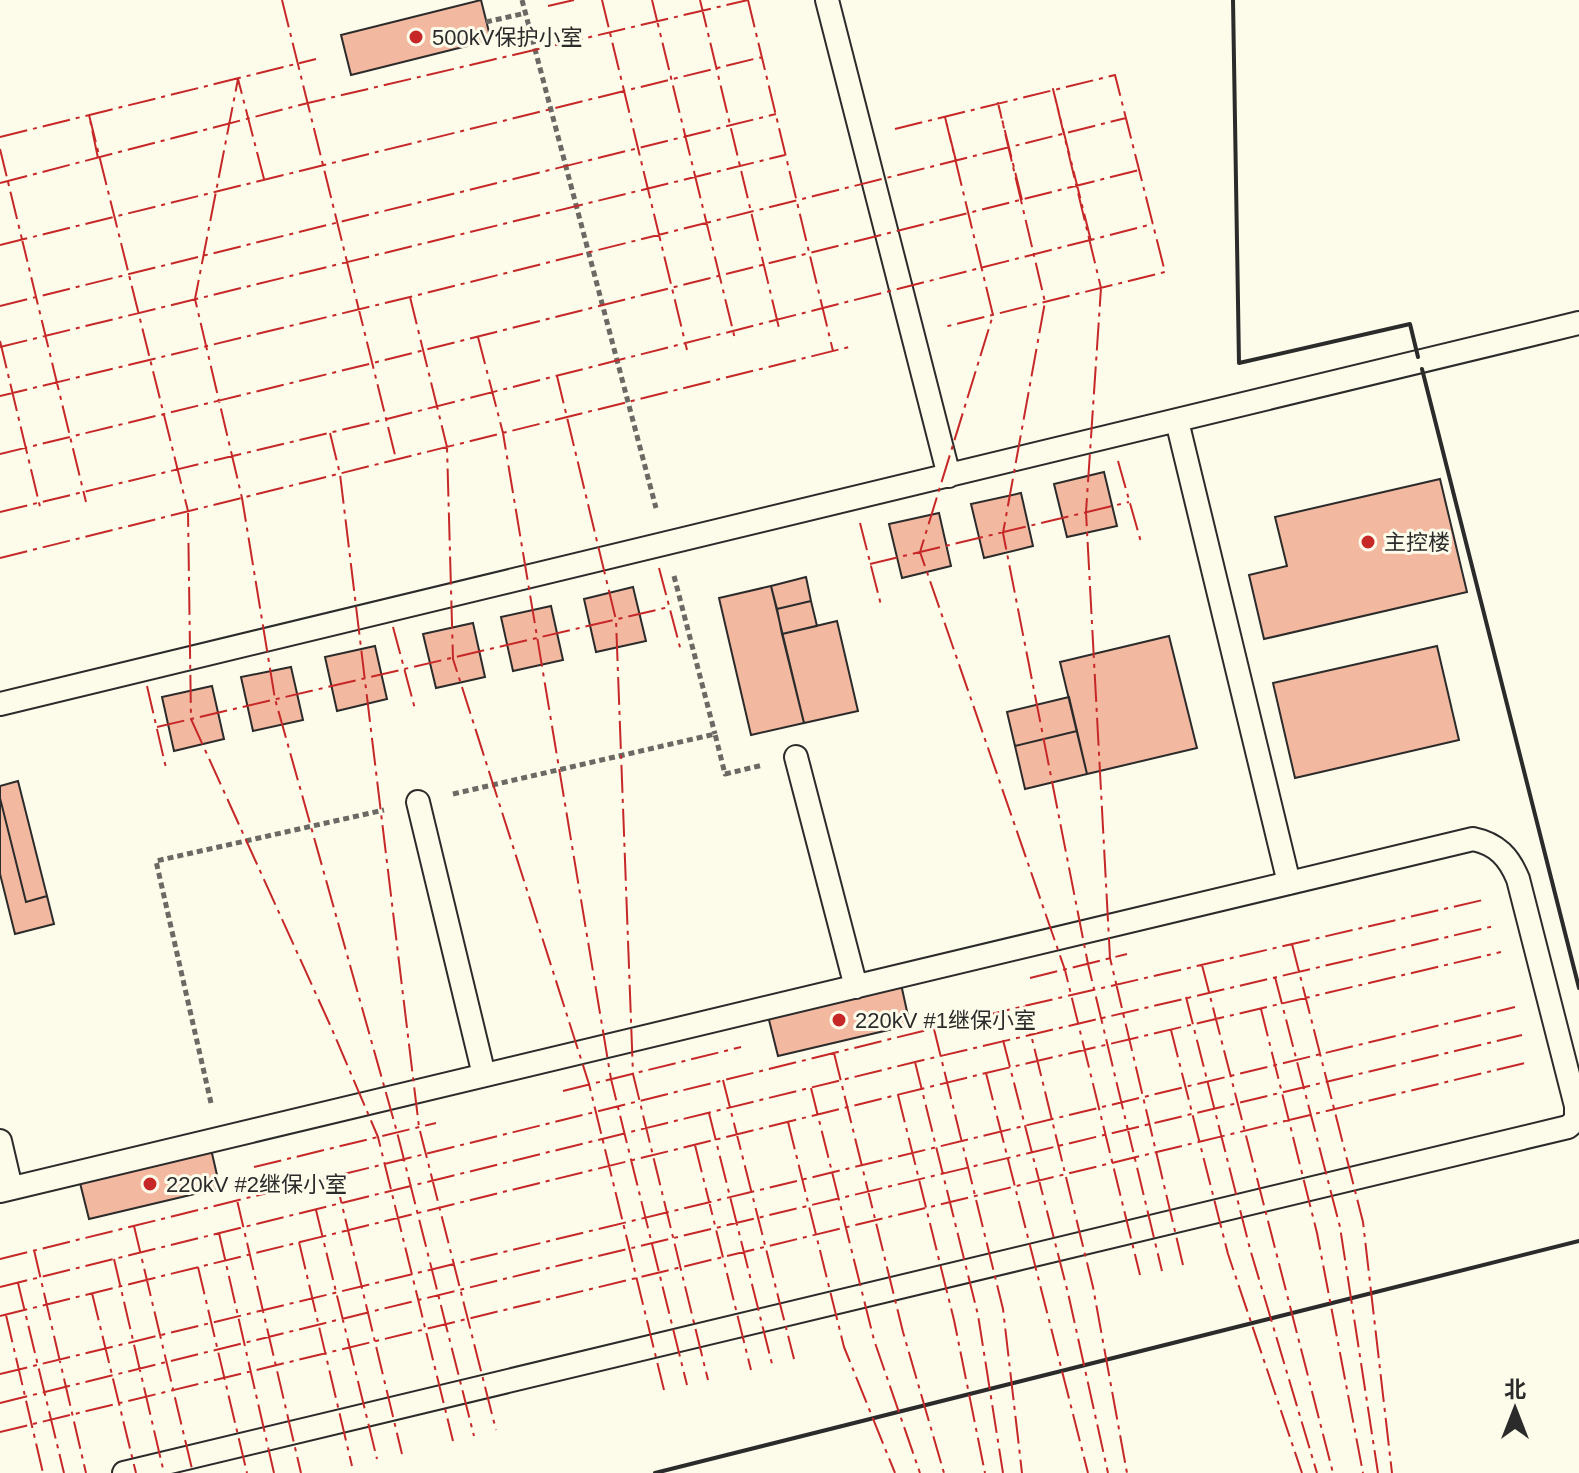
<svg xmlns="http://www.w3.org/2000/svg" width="1579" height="1473" font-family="Helvetica,'Noto Sans SC',sans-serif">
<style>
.building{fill:#f2b8a0;stroke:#2b2b2b;stroke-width:2}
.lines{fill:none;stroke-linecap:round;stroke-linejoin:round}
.service-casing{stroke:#2b2b2b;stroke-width:26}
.path{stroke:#6a6964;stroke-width:5;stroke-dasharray:6 4;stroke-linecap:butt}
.service{stroke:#fdfbea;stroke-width:22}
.wall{stroke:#2b2b2b;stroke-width:4}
.power{stroke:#c62828;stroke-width:2;stroke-dasharray:28 6 4 6;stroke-linecap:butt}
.poi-dot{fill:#c62828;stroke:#fdfbea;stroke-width:3}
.labels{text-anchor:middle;stroke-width:6;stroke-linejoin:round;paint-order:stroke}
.poi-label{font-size:22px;fill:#2b2b2b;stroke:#fdfbea;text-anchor:start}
</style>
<rect width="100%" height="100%" fill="#fdfbea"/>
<!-- building -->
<path class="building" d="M481 0 491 40 351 75 341 35Z
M1104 472 1117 526 1067 537 1054 484Z
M1440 479 1467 592 1264 639 1249 575 1287 566 1275 517Z
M1021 493 1033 546 984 558 971 504Z
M939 513 951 566 902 578 889 524Z
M806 577 811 601 777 609 771 586Z
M771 586 804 723 751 735 719 598Z
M633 587 646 641 596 652 584 599Z
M811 601 817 626 782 634 777 609Z
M551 606 563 660 513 671 501 617Z
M837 621 858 711 804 723 782 634Z
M473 623 485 677 436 688 423 634Z
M1169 636 1197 748 1087 774 1060 662Z
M375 646 387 699 337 711 325 657Z
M1437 646 1459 740 1295 778 1273 683Z
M291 667 303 720 253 731 241 677Z
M212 686 224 739 174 751 162 697Z
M1069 697 1077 731 1015 746 1007 712Z
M1077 731 1087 774 1025 789 1015 746Z
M18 781 47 896 26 902 0 798V786Z
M0 798 26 902 47 896 54 924 15 934 0 874Z
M901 984 910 1025 778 1056 768 1016Z
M211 1149 220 1188 89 1219 79 1179Z"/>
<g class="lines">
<!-- service casing -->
<g class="service-casing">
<path id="service" d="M827 0 949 476
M1177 421 1289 883
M0 704 1579 323
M796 757 856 987
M418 802 484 1075
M0 1141 11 1188
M0 1191 1473 839C1497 844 1509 857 1518 879L1576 1106V1120L1568 1127 124 1473"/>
</g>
<!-- path -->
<path class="path" d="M522 0 656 508
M486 22 526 13
M674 576 715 734
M453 794 715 734 725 774 763 765
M211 1103 156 861 384 810"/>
<!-- service -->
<use href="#service" class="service"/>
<!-- wall -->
<path class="wall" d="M1233 0 1239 363 1410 324 1418 357
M1422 369 1579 988
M655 1473 1579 1241"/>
<!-- power -->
<path class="power" d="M282 0 396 459
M602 0 687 350
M652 0 735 339
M700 0 779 328
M748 0 833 351
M548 6 574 0
M895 129 1115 75 1165 272 944 327
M0 137 316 59
M0 149 86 502
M98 158 89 115 188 511 191 719 331 1027 378 1137 453 1441
M956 161 945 117 993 315 920 552 1065 970 1140 1275
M264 179 238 79 195 299 242 498 275 699 397 1132 474 1436
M0 183 308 103 748 0
M1022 200 998 103 1045 302 1003 533 1088 964 1162 1271
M1091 241 1053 89 1101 288 1086 512 1110 958 1183 1265
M0 245 762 57
M410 297 447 447 453 659 589 1084 664 1390
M0 306 776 114
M478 337 503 433 611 1079 687 1385
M0 341 41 511
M0 347 785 155
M557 376 616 620 633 1074 708 1380
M0 396 410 297 1126 118
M330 433 340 474 419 1127 496 1430
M0 454 373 363 1139 170
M1118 461 1141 542
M0 512 387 419 1153 224
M860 523 881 605
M0 558 853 346
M870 564 1129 502
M659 568 681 651
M393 627 415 709
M147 686 166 768
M157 727 669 607
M1292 944 1363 1222 1392 1473
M1202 965 1333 1473
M1275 977 1340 1227 1378 1473
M1030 978 1127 954
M1186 997 1250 1249 1317 1473
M1024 1006 1093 1287 1127 1473
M1261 1009 1317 1233 1363 1473
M934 1029 1003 1309 1022 1473
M1171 1030 1228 1254 1302 1473
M1003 1040 1068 1293 1108 1473
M834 1053 903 1332 944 1473
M915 1062 978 1315 1003 1473
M986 1073 1088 1473
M723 1080 794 1359
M811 1088 874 1340 920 1473
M563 1091 741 1047
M898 1095 954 1320 985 1473
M709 1113 772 1364
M788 1122 844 1347 895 1473
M695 1145 751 1370
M254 1167 436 1123
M335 1176 402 1454
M237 1200 301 1473
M316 1210 377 1459
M134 1226 193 1473
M219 1233 274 1473
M299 1242 352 1466
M34 1250 86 1473
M0 1259 1024 1006 1487 899
M114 1259 164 1473
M198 1267 247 1473
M18 1283 64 1473
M0 1287 915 1062 1494 926
M92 1293 136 1473
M6 1315 43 1473
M0 1316 986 1073 1501 952
M0 1374 1515 1007
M0 1403 565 1264 1522 1035
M0 1432 1529 1062"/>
</g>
<!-- markers -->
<g class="poi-dot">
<circle cx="416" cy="37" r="8"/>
<circle cx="1368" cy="542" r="8"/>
<circle cx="839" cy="1020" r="8"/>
<circle cx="150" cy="1184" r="8"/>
</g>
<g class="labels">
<!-- poi labels -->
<g class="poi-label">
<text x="432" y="45">500kV保护小室</text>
<text x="1384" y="550">主控楼</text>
<text x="855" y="1028">220kV #1继保小室</text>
<text x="166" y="1192">220kV #2继保小室</text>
</g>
</g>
<!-- north arrow -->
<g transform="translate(1515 1409)" stroke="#fdfbea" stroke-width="6" paint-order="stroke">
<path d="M0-6L14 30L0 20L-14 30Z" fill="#2b2b2b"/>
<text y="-12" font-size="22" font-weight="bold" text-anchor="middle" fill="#2b2b2b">北</text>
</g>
</svg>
